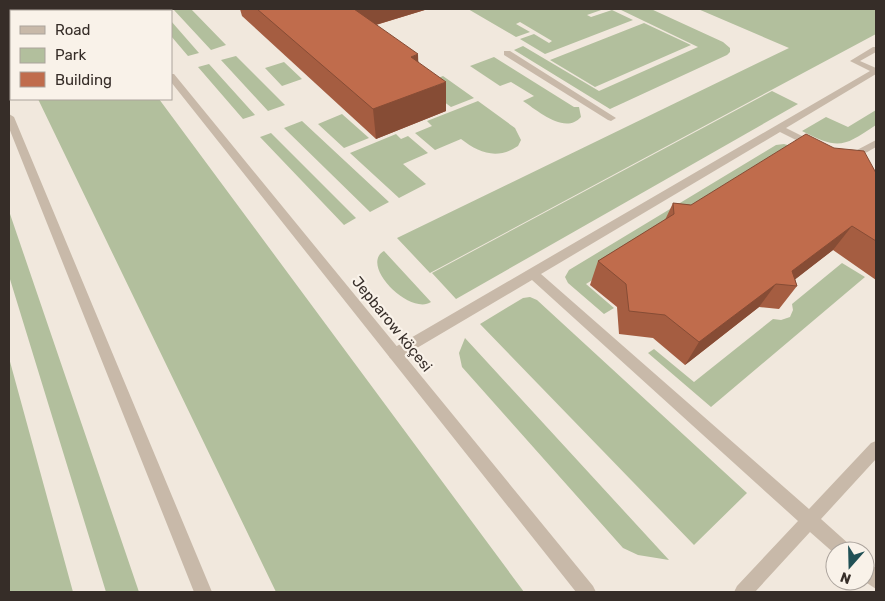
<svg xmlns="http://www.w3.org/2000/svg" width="885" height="601" font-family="Rubik,sans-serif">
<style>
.green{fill:#b2bf9d}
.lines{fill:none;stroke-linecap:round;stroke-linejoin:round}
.lane{fill:#c8b9a9;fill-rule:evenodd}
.street{fill:#c8b9a9;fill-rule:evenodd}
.wall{fill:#a55d41}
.shaded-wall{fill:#864c35}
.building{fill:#c06c4c;stroke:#864c35}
.labels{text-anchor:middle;stroke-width:4.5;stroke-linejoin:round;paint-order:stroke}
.street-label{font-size:15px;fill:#362d28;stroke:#f9f2e9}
</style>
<rect width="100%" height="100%" fill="#f1e8dd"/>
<!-- green -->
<path class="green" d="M9 9H92L94 11H11V44L9 39Z
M173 9H191L226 45 211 50Z
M468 9H604L587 15 591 17 612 10 633 20 545 54 520 39 534 34 549 43 552 41 520 22 516 24 530 32 516 37Z
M619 9H651L723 42 730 48V52L727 55 610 109 514 50 523 46 599 91 698 47Z
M698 9H876V34L430 273 397 238 789 48Z
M171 21 199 53 188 56 171 36Z
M644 23 691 45 595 87 550 60Z
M236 56 285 105 268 111 221 60Z
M494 57 574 107H579L581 117C565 135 538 111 523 101L534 96 511 82 500 86 470 66Z
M284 62 302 79 282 86 265 68Z
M209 64 255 115 243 119 198 67Z
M443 76 474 98 451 107 421 85Z
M772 91 798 104 456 299 432 273Z
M38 99H159L524 592H276Z
M478 101 515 128 521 140 518 146C497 160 479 153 461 139L435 150 415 133 432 126 427 121Z
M876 110V125C843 147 839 150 802 131L826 117 848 127Z
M342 114 369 138 344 148 318 124Z
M302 121 389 202 370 212 284 128Z
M271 133 356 218 344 225 260 137Z
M396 134 401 139 408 136 428 153 403 164 426 184 399 198 350 153Z
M784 144 791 146 660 238 586 284 614 308 604 314 568 283 565 277 569 270 776 145Z
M9 211 139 592H106L9 276Z
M384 251 431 302C410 316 359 265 384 251Z
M842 263 865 277 711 407 648 353 654 349 694 382 773 319 781 320 790 317 793 310 792 304Z
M530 297 537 300 747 493 694 545 480 324 523 298Z
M465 338 669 560 638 555 623 548 462 367 459 353Z
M9 358 73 592H9Z"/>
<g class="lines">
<!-- lane -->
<path class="lane" d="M873 47H876V52L860 61 876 68V74L786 128 818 144V148H812L780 132 541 274 809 509 871 443 876 441V459L821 519 850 545 853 551H835V554L810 532 755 592H734L737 586 798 521 532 280 400 358 395 360 390 358 388 354 390 350 870 71 850 61Z
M504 51H510L616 118 611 121 608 120 504 55Z
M876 140V147C866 153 853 161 842 152L847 149 857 150Z
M865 561 876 568V589L864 581Z"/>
<!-- street -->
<path class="street" d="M113 9H121L123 11H115Z
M171 74H174L593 586 596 592H576L171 82Z
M9 114 14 117 212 592H194L9 128Z"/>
</g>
<!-- wall -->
<path class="wall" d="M240 9H428L376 25 418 61 446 111 376 139 242 16Z
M876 173V280L833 250 795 279 797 286 779 309 759 307 685 365 653 338 619 334 617 307 590 285 598 261 665 220 673 203 691 205Z"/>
<!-- shaded-wall -->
<path class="shaded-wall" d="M349 9H428L352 32Z
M418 54 419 83 411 57Z
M446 82V111L376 139 373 109Z
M852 226 833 250 788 285 792 271Z
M776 284 759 307 685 365 699 342Z"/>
<!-- building -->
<path class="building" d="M257 9H354L418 54 411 57 446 82 373 109Z
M806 134 834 148 864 151 876 173V241L852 226 792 271 797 286 776 284 699 342 665 315 629 311 626 284 598 261 674 214 673 203 691 205Z"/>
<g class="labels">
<!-- street labels -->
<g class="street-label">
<text transform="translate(392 324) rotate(51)" y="5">Jepbarow köçesi</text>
</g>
</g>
<!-- border -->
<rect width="885" height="601" fill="none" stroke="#362d28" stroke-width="20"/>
<!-- legend -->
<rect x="10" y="10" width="162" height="90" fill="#f9f2e9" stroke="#aba39c"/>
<rect x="20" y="26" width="25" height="8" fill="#c8b9a9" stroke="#aba39c"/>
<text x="55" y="35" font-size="15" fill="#362d28">Road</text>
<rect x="20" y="48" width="25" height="15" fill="#b2bf9d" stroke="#aba39c"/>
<text x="55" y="60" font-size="15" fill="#362d28">Park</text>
<rect x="20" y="72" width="25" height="15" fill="#c06c4c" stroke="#aba39c"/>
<text x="55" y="85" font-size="15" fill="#362d28">Building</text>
<!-- north arrow -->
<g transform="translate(850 566) rotate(200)"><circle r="24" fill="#f9f2e9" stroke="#aba39c"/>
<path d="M0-4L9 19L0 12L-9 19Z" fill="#205055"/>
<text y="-8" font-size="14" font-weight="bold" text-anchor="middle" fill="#362d28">N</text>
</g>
</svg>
